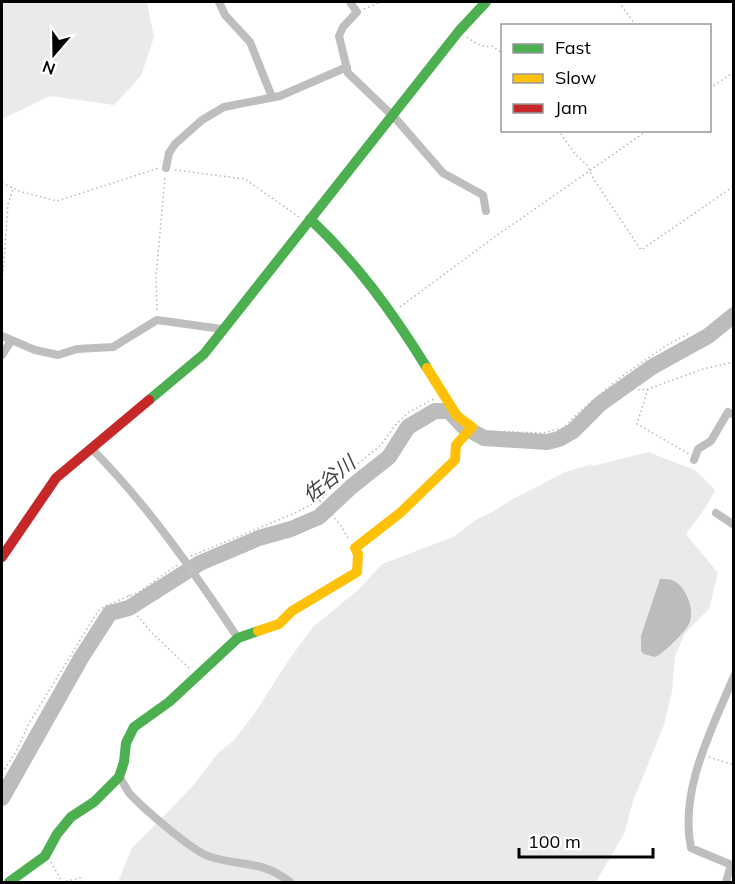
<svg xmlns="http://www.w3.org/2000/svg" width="735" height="884" font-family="Mulish,'Noto Sans JP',sans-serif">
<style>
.green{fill:#eaeaea}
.water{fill:#bcbcbc}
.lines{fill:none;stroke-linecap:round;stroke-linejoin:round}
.river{stroke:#bcbcbc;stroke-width:16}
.path{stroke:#b8b8b8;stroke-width:1.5;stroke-dasharray:1.5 3;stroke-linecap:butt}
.street{stroke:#bebebe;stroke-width:8}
.fast{stroke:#4caf50;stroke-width:10}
.slow{stroke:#ffc107;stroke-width:10}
.jam{stroke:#c62828;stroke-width:10}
.labels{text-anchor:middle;stroke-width:4.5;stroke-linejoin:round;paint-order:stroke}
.water-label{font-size:20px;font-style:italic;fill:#414141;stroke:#fff}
</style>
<rect width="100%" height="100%" fill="#fff"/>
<!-- green -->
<path class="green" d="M2 2H147L154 37 141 76 114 105 50 96 2 119Z
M648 452 695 470 715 490 706 507 686 534 718 573 709 609 685 633 675 656 672 692 664 725 633 801 624 834 596 882H118L132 848 191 788 219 752 234 740 255 713 288 661 313 627 358 590 382 564 453 537 477 519 492 512 511 500 565 472 592 464 593 466Z"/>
<!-- water -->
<path class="water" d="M660 579C665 579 670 579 674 581 687 588 695 611 689 624 685 632 664 653 655 657L644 654 641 651V636Z"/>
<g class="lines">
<!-- river -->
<path class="river" d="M2 798 81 658 110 613 129 608 200 563 259 538 291 529 319 517 351 487 389 457 408 427 435 411H449L464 427 484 438 547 442 559 439 573 431 600 404 652 367 708 336 734 315"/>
<!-- path -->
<path class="path" d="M619 2 636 26
M364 9 380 2
M467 37C475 43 482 48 492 46L502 53
M710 88 734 72
M558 130 576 155 587 165 593 178 641 250 734 186
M175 170 245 179 299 217
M2 183 22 192 57 201 159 168
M2 285 8 204 13 189
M400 307 496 236 648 130
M157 310 156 277 165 178
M648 389 637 424 689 454
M638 390 648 389 703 369 734 362
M481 431 543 433 563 428 578 413 621 377 667 345 690 333
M320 501 342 527 349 540
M191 556 293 514 322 499 351 469 380 446 397 423 409 412 434 399
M129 595 136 614 152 633 190 669
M709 757 734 765
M2 773 17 750 28 725 98 611 105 606 139 592 177 565
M51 862 62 882 81 878 82 882"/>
<!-- street -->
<path class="street" d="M219 2 225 15 250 42 272 97
M350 2 357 12 343 27 339 36 348 73 396 119 443 173 483 195 486 211
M166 168 169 153 175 144 202 120 224 107 280 96 347 67
M2 336 35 350 58 355 77 349 113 347 157 320 222 329
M2 355 11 341
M91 448C148 505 193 571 238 638
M694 460 698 449 711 441 728 412 734 415
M716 513 734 525
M734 676C712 729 679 790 691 848L734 866
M119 777C123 782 126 788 129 793 143 808 190 849 208 856 240 867 260 859 290 882
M726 882 731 865"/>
<!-- fast -->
<path class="fast" d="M310 219C357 263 393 313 427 368
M149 400 204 354 459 31 486 2
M9 882 45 856 57 834 71 817 94 802 119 777 124 762 126 743 134 727 169 702 238 638 258 631"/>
<!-- slow -->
<path class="slow" d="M258 631 279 624 292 611 357 572 358 554 355 548 400 513 455 460 456 445 472 427 457 416 427 368"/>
<!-- jam -->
<path class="jam" d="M2 557 56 478 149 400"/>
</g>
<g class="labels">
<!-- water labels -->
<g class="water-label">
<text transform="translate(329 479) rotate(-39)" y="7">佐谷川</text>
</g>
</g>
<!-- border -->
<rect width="735" height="884" fill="none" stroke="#000000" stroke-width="6"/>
<!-- legend -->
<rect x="501" y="24" width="210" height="108" fill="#ffffff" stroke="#999999" stroke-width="1.5"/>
<rect x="513" y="44" width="30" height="9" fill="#4caf50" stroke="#999999" stroke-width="1.5"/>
<text x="555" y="54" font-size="18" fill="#000000">Fast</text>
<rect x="513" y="74" width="30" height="9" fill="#ffc107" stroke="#999999" stroke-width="1.5"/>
<text x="555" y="84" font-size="18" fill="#000000">Slow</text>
<rect x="513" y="104" width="30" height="9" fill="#c62828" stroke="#999999" stroke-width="1.5"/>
<text x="555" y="114" font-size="18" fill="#000000">Jam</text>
<!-- north arrow -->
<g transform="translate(54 54) rotate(200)" stroke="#ffffff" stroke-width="4.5" paint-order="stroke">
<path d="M0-4.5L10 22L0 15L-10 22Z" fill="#000000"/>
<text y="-9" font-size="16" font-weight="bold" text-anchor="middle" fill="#000000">N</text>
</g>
<!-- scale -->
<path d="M519 848v9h134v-9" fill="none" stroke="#000000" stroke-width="3"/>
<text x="528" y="848" font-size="18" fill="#000000" stroke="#ffffff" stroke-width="4.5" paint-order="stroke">100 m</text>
</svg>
